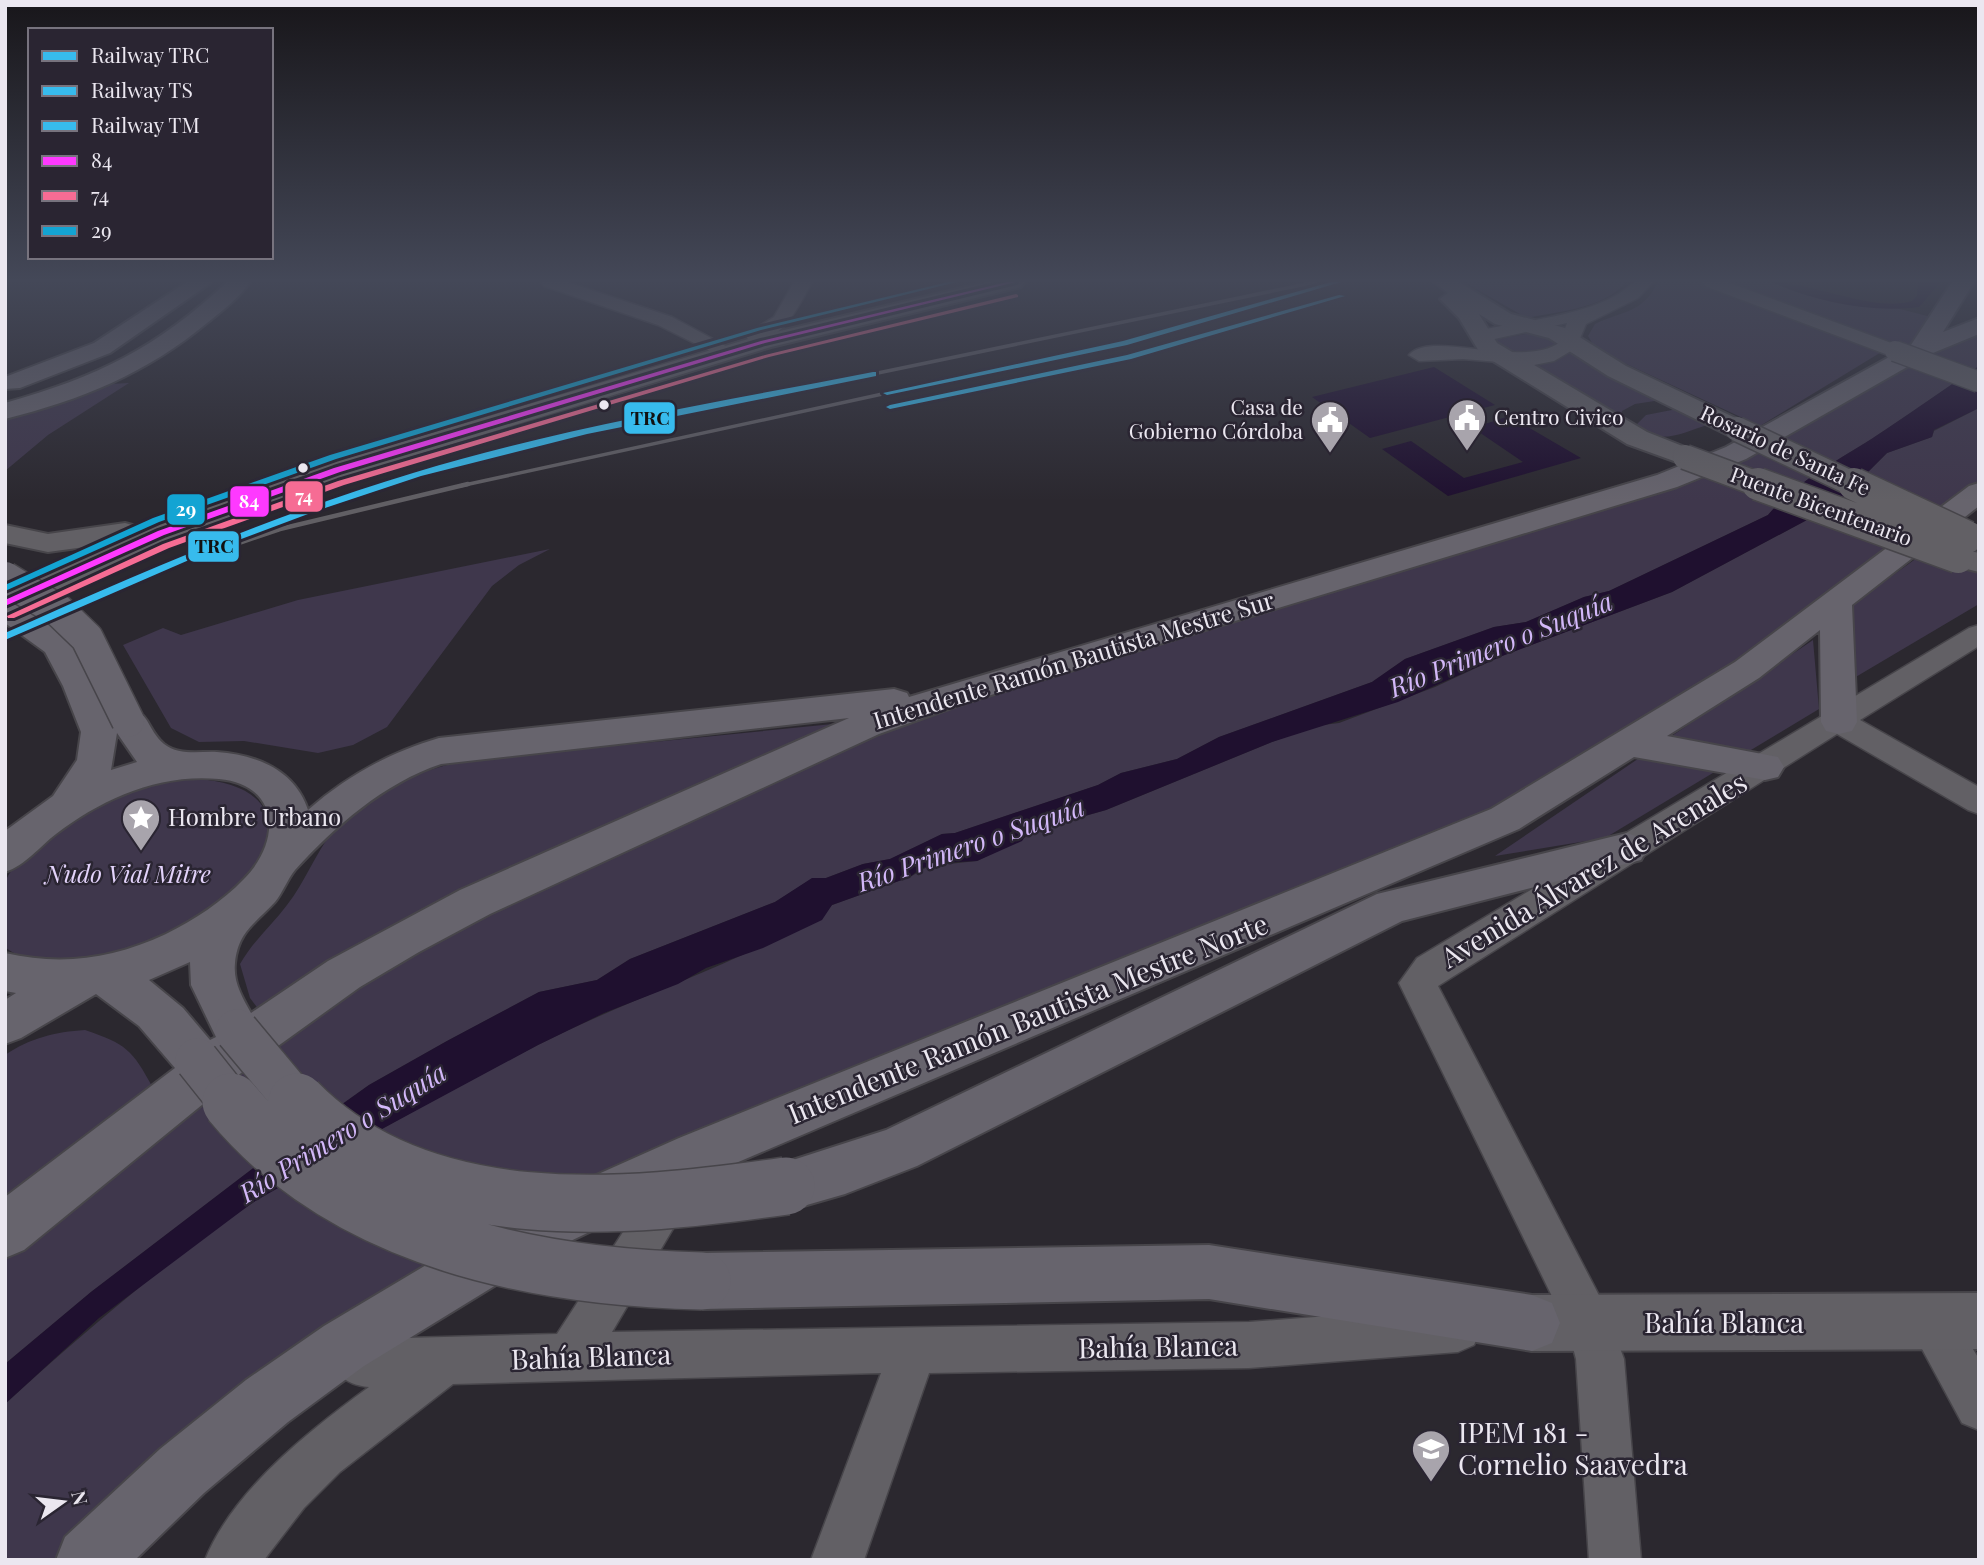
<svg xmlns="http://www.w3.org/2000/svg" width="1984" height="1565" font-family="'Playfair Display',serif">
<style>
.green{fill:#3f374c}
.water{fill:#1f102f}
.lines{fill:none;stroke-linecap:round;stroke-linejoin:round}
.street-casing{stroke:#47454a;stroke-width:3}
.secondary-casing{stroke:#47454a;stroke-width:4}
.primary-casing{stroke:#47454a;stroke-width:4}
.street{fill:#626065;fill-rule:evenodd}
.secondary{fill:#626065;fill-rule:evenodd}
.primary{fill:#67646d;fill-rule:evenodd}
.rail-far1{stroke:#615f64;stroke-width:3.5}
.rail{stroke:#615f64;stroke-width:4.5}
.street-bridge-casing{stroke:#47454a;stroke-width:23;stroke-linecap:butt}
.secondary-bridge-far1-casing{stroke:#47454a;stroke-width:27;stroke-linecap:butt}
.secondary-bridge-casing{stroke:#47454a;stroke-width:35;stroke-linecap:butt}
.primary-bridge-far2-casing{stroke:#47454a;stroke-width:35;stroke-linecap:butt}
.primary-bridge-far1-casing{stroke:#47454a;stroke-width:46;stroke-linecap:butt}
.primary-bridge-casing{stroke:#47454a;stroke-width:60;stroke-linecap:butt}
.street-bridge{stroke:#626065;stroke-width:20}
.secondary-bridge-far1{stroke:#626065;stroke-width:24}
.secondary-bridge{stroke:#626065;stroke-width:32}
.primary-bridge-far2{stroke:#67646d;stroke-width:32}
.primary-bridge-far1{stroke:#67646d;stroke-width:43}
.primary-bridge{stroke:#67646d;stroke-width:57}
.bus-1-casing{stroke:#2a2532;stroke-width:6}
.bus-2-casing{stroke:#2a2532;stroke-width:6}
.bus-3-casing{stroke:#2a2532;stroke-width:6}
.bus-1{fill:#fe39ff;fill-rule:evenodd}
.bus-2{fill:#f66c94;fill-rule:evenodd}
.bus-3{fill:#13a4d3;fill-rule:evenodd}
.rail-1-casing{stroke:#2a2532;stroke-width:6}
.rail-2-casing{stroke:#2a2532;stroke-width:6}
.rail-3-casing{stroke:#2a2532;stroke-width:6}
.rail-1{fill:#37bbed;fill-rule:evenodd}
.rail-2{fill:#37bbed;fill-rule:evenodd}
.rail-3{fill:#37bbed;fill-rule:evenodd}
.bus-dot{fill:#ebe7f0;stroke:#2a2532;stroke-width:2.5}
.labels{text-anchor:middle;stroke-width:5;stroke-linejoin:round;paint-order:stroke}
.far-poi-label{font-size:21px;fill:#ebe7f0;stroke:#2a2532;text-anchor:end}
.far-street-label{font-size:21px;fill:#ebe7f0;stroke:#2a2532}
.street-label{font-size:24px;fill:#ebe7f0;stroke:#2a2532}
.poi-label{font-size:24px;fill:#ebe7f0;stroke:#2a2532;text-anchor:start}
.park-label{font-size:24px;font-style:italic;fill:#e3d3fb;stroke:#2a2532}
.water-label{font-size:26px;font-style:italic;fill:#d3b8f9;stroke:#2a2532}
.near-street-label{font-size:28px;fill:#ebe7f0;stroke:#2a2532}
.near-poi-label{font-size:28px;fill:#ebe7f0;stroke:#2a2532;text-anchor:start}
.line-badge{stroke:#2a2532;stroke-width:2.5}
.badge-label{font-size:19px;text-anchor:middle;font-weight:bold;fill:#fff}
.pale-badge-label{font-size:19px;text-anchor:middle;font-weight:bold;fill:#111}
</style>
<rect width="100%" height="100%" fill="#2b282f"/>
<!-- green -->
<path class="green" d="M1464 282H1626C1604 309 1559 311 1527 318Z
M1658 282H1701L1883 351 1760 426 1607 355 1595 348 1588 336 1595 324C1624 310 1642 314 1658 282Z
M1725 282H1771L1827 300 1900 309 1931 317 1909 348Z
M1979 325V366C1947 387 1917 409 1885 430 1847 456 1798 479 1768 515L1609 591 1584 597 1526 622 1494 627 1405 659 1372 682 1219 737 1177 759 1121 773 1098 785 955 833 942 834 890 859 863 864 826 878H813L775 902 630 959 597 980 539 992 447 1041 369 1085 264 1160 91 1292 5 1364V1231L344 974 866 725 1667 481Z
M1540 331 1557 342C1544 354 1522 353 1505 352L1494 340Z
M1571 351 1661 400 1635 404 1622 411 1620 419 1529 362 1550 361Z
M129 383 48 435 5 471V412L91 385Z
M1979 408V492L1836 599 1505 819 539 1228 88 1560H5V1404C83 1333 163 1264 251 1204 277 1186 306 1172 334 1156 401 1118 469 1080 538 1045 632 997 735 966 825 912L832 905 910 877 929 866 977 861 1026 837 1028 832 1106 810 1272 742 1315 726 1339 723 1435 687 1502 656 1672 592 1805 521 1842 498 1887 453 1932 437 1934 431Z
M1677 409 1706 419 1707 425C1685 432 1655 448 1637 424L1646 415Z
M550 549 519 565 492 586 387 727 353 745 318 753 244 741 199 742 171 728 123 645 163 628 181 635 298 600Z
M1928 550 1979 568V604L1854 678 1836 616Z
M1813 640 1819 709 1605 838 1495 856Z
M843 723 265 1018 250 998 240 964C253 941 272 925 287 905 305 882 315 854 333 831 365 791 416 772 463 761Z
M196 779C259 782 292 817 253 875 244 888 225 899 212 910 202 918 191 931 179 937 166 943 78 967 65 968 51 969 15 956 5 947 5 927 1 902 5 883 8 872 20 860 28 853 74 811 133 783 196 779Z
M85 1030C126 1044 132 1049 153 1088L5 1207V1055C30 1038 55 1032 85 1030Z"/>
<!-- water -->
<path class="water" d="M1771 282C1811 282 1875 313 1912 301L1917 296 1918 282H1941L1919 307C1870 313 1816 302 1771 282Z
M1979 366V408L1934 430 1932 437 1887 453 1842 498 1805 521 1672 592 1502 656 1398 702 1272 742 1106 810 1028 832 1022 841 977 861 938 863 920 869 910 877 832 905 822 920 763 948 706 968 678 984 604 1013 538 1045 380 1130 252 1203 99 1318 5 1404V1364L91 1292 264 1160 369 1085 447 1041 539 992 597 980 630 959 775 902 812 878H826L863 864 890 859 942 834 955 833 1098 785 1121 773 1177 759 1219 737 1372 682 1405 659 1494 627 1526 622 1584 597 1609 591 1768 515C1798 479 1847 456 1885 430 1917 409 1947 387 1979 366Z
M1434 367 1495 405 1370 438 1312 397Z
M1509 416 1581 458 1448 496 1382 449 1411 441 1464 478 1523 462 1473 428Z"/>
<g class="lines">
<!-- street casing -->
<g class="street-casing">
<path id="street" d="M541 282H567L672 317 737 352 727 358 720 356 658 325 544 286Z
M794 282H812C799 305 781 347 748 339L745 335 774 317Z
M1634 282H1653L1638 298 1586 324 1576 348 1554 361 1534 365 1463 359 1419 361 1409 355C1430 329 1523 370 1560 342L1567 323 1481 342 1471 336 1481 330C1526 320 1601 315 1634 282Z
M1702 282H1727L1902 347 1905 351 1895 357 1888 355 1705 286Z
M1979 625V646L1860 720 1979 787V814L1968 810 1837 734 1438 986 1605 1307 1624 1359 1641 1560H1589L1576 1359 1568 1329 1399 983 1417 958 1969 628Z
M673 1172 688 1178 694 1193 612 1332 1249 1322 1458 1306 1474 1313 1481 1329 1474 1345 1458 1352 1249 1368 929 1373 864 1560H811L881 1373 453 1384 340 1472 304 1508 264 1560H205C233 1490 310 1430 369 1387 343 1385 330 1369 320 1346L327 1329 344 1322 361 1329 368 1339 557 1334 658 1178Z
M1931 1300 1947 1307 1979 1359V1430L1962 1423 1908 1323 1915 1307Z"/>
</g>
<!-- secondary casing -->
<g class="secondary-casing">
<path id="secondary" d="M987 282H1024L1021 287 771 347 347 476 172 539 5 613V591L114 543 48 552 5 543V525L48 534 125 523 136 526 140 531 327 464 755 337Z
M1434 282H1459L1511 314 1565 328 1626 366 1746 423 1750 429 1746 435H1728L1608 376 1549 338 1495 324 1479 314 1497 343 1647 432 1695 451 1699 457 1695 463 1685 465 1627 444 1480 353 1459 318 1440 299 1448 293Z
M1958 548 1979 553V572L1947 564 1943 557 1947 550Z
M1979 1293V1349L1532 1351 1512 1343 1504 1323 1512 1303 1532 1295Z"/>
</g>
<!-- primary casing -->
<g class="primary-casing">
<path id="primary" d="M187 282H212L110 353 20 388 5 389V377L94 343Z
M227 282H250C239 298 222 311 207 323 147 373 81 400 5 419V403C97 377 157 348 227 282Z
M1952 282H1974L1943 332 1979 318V334L1928 355 1746 459 1677 487 968 702 879 734 490 914 419 952 360 987 246 1069 24 1250 5 1258V1197L175 1068 139 1026 96 994 21 1038 5 1044V1000L16 993 5 991V953C62 966 112 959 166 934 194 920 222 902 244 879 281 842 281 785 219 779 160 773 101 799 56 834 39 847 26 865 5 872V831L53 796 77 760 81 732 63 686 45 652 5 623V598C63 613 91 667 112 718L115 712C150 702 144 727 164 744 179 756 200 751 217 752 257 755 295 770 308 810 347 776 388 753 439 738L894 689 907 693 909 697 1657 475 1726 447 1911 345ZM849 718 460 890 328 961 251 1013C242 997 233 982 235 963 238 931 256 923 275 902 283 892 287 880 295 870 335 826 384 783 441 764ZM117 733 137 762 111 770ZM190 962 191 985 216 1037 210 1040 183 1008 149 980Z
M1979 483V506L1852 605 1857 722 1852 731 1839 734 1826 731 1821 722 1820 630 1759 678 1667 736 1778 757 1784 767 1778 777 1765 780 1634 757 1519 829 715 1172 558 1247 364 1366 288 1422 204 1493 135 1560H56L65 1537 160 1449 246 1380 324 1326 520 1209 679 1138 1491 809 1735 662 1969 486Z
M1627 833 1641 838 1647 849 1641 860 1402 921 917 1166 845 1194 786 1211 768 1204 760 1186 768 1168 886 1130 1377 894Z
M1209 1245 1532 1295 1552 1303 1560 1323 1552 1343 1532 1351 1209 1299 702 1309 682 1301 674 1281 682 1261 702 1253Z"/>
</g>
<!-- street -->
<use href="#street" class="street"/>
<!-- secondary -->
<use href="#secondary" class="secondary"/>
<!-- primary -->
<use href="#primary" class="primary"/>
<!-- rail-far1 -->
<path class="rail-far1" d="M873 374 1316 282
M460 486 887 393"/>
<!-- rail -->
<path class="rail" d="M149 574 280 529 468 484"/>
<!-- street-bridge casing -->
<g class="street-bridge-casing">
<path id="street-bridge" d="M1895 351 1979 382"/>
</g>
<!-- secondary-bridge-far1 casing -->
<g class="secondary-bridge-far1-casing">
<path id="secondary-bridge-far1" d="M1737 429 1857 486
M1685 457 1763 486"/>
</g>
<!-- secondary-bridge casing -->
<g class="secondary-bridge-casing">
<path id="secondary-bridge" d="M1758 484 1958 557
M1854 484 1967 537"/>
</g>
<!-- primary-bridge-far2 casing -->
<g class="primary-bridge-far2-casing">
<path id="primary-bridge-far2" d="M5 578 59 611 87 638 128 721"/>
</g>
<!-- primary-bridge-far1 casing -->
<g class="primary-bridge-far1-casing">
<path id="primary-bridge-far1" d="M237 1031 298 1104
M197 1060 232 1104"/>
</g>
<!-- primary-bridge casing -->
<g class="primary-bridge-casing">
<path id="primary-bridge" d="M231 1102C345 1240 532 1277 702 1281
M297 1102C422 1230 625 1209 786 1186"/>
</g>
<!-- street-bridge -->
<use href="#street-bridge" class="street-bridge"/>
<!-- secondary-bridge-far1 -->
<use href="#secondary-bridge-far1" class="secondary-bridge-far1"/>
<!-- secondary-bridge -->
<use href="#secondary-bridge" class="secondary-bridge"/>
<!-- primary-bridge-far2 -->
<use href="#primary-bridge-far2" class="primary-bridge-far2"/>
<!-- primary-bridge-far1 -->
<use href="#primary-bridge-far1" class="primary-bridge-far1"/>
<!-- primary-bridge -->
<use href="#primary-bridge" class="primary-bridge"/>
<!-- bus-1 casing -->
<g class="bus-1-casing">
<path id="bus-1" d="M1007 282H1016L765 343 340 472 164 535 5 606V600L158 531 334 468 761 341Z"/>
</g>
<!-- bus-2 casing -->
<g class="bus-2-casing">
<path id="bus-2" d="M1016 294 1018 295V297L769 357 344 485 169 548 14 618H8L7 616 163 544 338 481 765 355Z"/>
</g>
<!-- bus-3 casing -->
<g class="bus-3-casing">
<path id="bus-3" d="M948 282H957L761 330 336 459 159 522 5 591V585L153 518 330 455 757 328Z"/>
</g>
<!-- bus-1 -->
<use href="#bus-1" class="bus-1"/>
<!-- bus-2 -->
<use href="#bus-2" class="bus-2"/>
<!-- bus-3 -->
<use href="#bus-3" class="bus-3"/>
<!-- rail-1 casing -->
<g class="rail-1-casing">
<path id="rail-1" d="M873 372H876V376L587 434 421 476 316 511 212 550 5 640V633C139 573 273 515 413 473 564 427 719 402 873 372Z"/>
</g>
<!-- rail-2 casing -->
<g class="rail-2-casing">
<path id="rail-2" d="M1331 282H1341L1127 345 887 395 883 393 1123 341Z"/>
</g>
<!-- rail-3 casing -->
<g class="rail-3-casing">
<path id="rail-3" d="M1339 295 1345 296 1131 359 890 409 886 407 890 405 1127 355Z"/>
</g>
<!-- rail-1 -->
<use href="#rail-1" class="rail-1"/>
<!-- rail-2 -->
<use href="#rail-2" class="rail-2"/>
<!-- rail-3 -->
<use href="#rail-3" class="rail-3"/>
</g>
<!-- sky -->
<linearGradient id="sky" x2="0" y2="1"><stop stop-color="#18161a"/><stop offset="0.56" stop-color="#444858"/><stop offset="1" stop-color="#444858" stop-opacity="0"/></linearGradient>
<rect width="1984" height="501" fill="url(#sky)"/>
<!-- icons -->
<defs>
<g id="civic-pin" transform="scale(2.0125)"><path d="M0 17L-7.5 6A9.5 9.5 0 1 1 7.5 6Z" fill="#a8a4ac" stroke="#2a2532"/><path d="M-.6-6.5H3V-4.5H.6V-3L4-1V1h2V6H-6V1h2V-1L-.6-3ZM-1.2 2.5V6h2.4V2.5Z" fill="#fff"/></g>
<g id="sight-pin" transform="scale(2.0125)"><path d="M0 17L-7.5 6A9.5 9.5 0 1 1 7.5 6Z" fill="#a8a4ac" stroke="#2a2532"/><path d="M0-6L1.8-2.2L6-1.7L2.9 1.2L3.7 5.4L0 3.3L-3.7 5.4L-2.9 1.2L-6-1.7L-1.8-2.2Z" fill="#fff"/></g>
<g id="school-pin" transform="scale(2.0125)"><path d="M0 17L-7.5 6A9.5 9.5 0 1 1 7.5 6Z" fill="#a8a4ac" stroke="#2a2532"/><path d="M0-5L7-2L0 1L-7-2ZM-4 1L0 2.5L4 1V4Q0 6-4 4Z" fill="#fff"/></g>
</defs>
<g fill-rule="evenodd">
<use href="#civic-pin" x="1467" y="418"/>
<use href="#civic-pin" x="1330" y="420"/>
<use href="#sight-pin" x="141" y="818"/>
<use href="#school-pin" x="1431" y="1449"/>
</g>
<!-- markers -->
<g class="bus-dot">
<circle cx="604" cy="405" r="6"/>
<circle cx="303" cy="468" r="6"/>
</g>
<g class="labels">
<!-- far-poi labels -->
<g class="far-poi-label">
<text x="1303" y="415">Casa de<tspan x="1303" dy="24">Gobierno Córdoba</tspan></text>
<text x="1494" y="425" text-anchor="start">Centro Civico</text>
</g>
<!-- far-street labels -->
<g class="far-street-label">
<text transform="translate(1785 451) rotate(25)" y="7">Rosario de Santa Fe</text>
<text transform="translate(1821 507) rotate(20)" y="7">Puente Bicentenario</text>
</g>
<!-- street labels -->
<g class="street-label">
<text transform="translate(1074 661) rotate(-17)" y="8">Intendente Ramón Bautista Mestre Sur</text>
</g>
<!-- poi labels -->
<g class="poi-label">
<text x="168" y="826">Hombre Urbano</text>
</g>
<!-- park labels -->
<g class="park-label">
<text x="128" y="883">Nudo Vial Mitre</text>
</g>
<!-- water labels -->
<g class="water-label">
<text transform="translate(1501 645) rotate(-22)" y="9">Río Primero o Suquía</text>
<text transform="translate(971 845) rotate(-19)" y="9">Río Primero o Suquía</text>
<text transform="translate(343 1133) rotate(-32)" y="9">Río Primero o Suquía</text>
</g>
<!-- near-street labels -->
<g class="near-street-label">
<text transform="translate(1594 870) rotate(-31)" y="10">Avenida Álvarez de Arenales</text>
<text transform="translate(1028 1019) rotate(-22)" y="10">Intendente Ramón Bautista Mestre Norte</text>
<text x="1724" y="1333">Bahía Blanca</text>
<text transform="translate(1158 1347) rotate(-1)" y="10">Bahía Blanca</text>
<text transform="translate(591 1357) rotate(-2)" y="10">Bahía Blanca</text>
</g>
<!-- near-poi labels -->
<g class="near-poi-label">
<text x="1458" y="1443">IPEM 181 -<tspan x="1458" dy="32">Cornelio Saavedra</tspan></text>
</g>
</g>
<g class="line-badge">
<rect x="623" y="401" width="53" height="34" rx="7" fill="#37bbed"/>
<rect x="284" y="480" width="40" height="33" rx="7" fill="#f66c94"/>
<rect x="229" y="485" width="41" height="33" rx="7" fill="#fe39ff"/>
<rect x="166" y="493" width="40" height="33" rx="7" fill="#13a4d3"/>
<rect x="187" y="530" width="53" height="33" rx="7" fill="#37bbed"/>
</g>
<g class="badge-label">
<text x="304" y="503">74</text>
<text x="249" y="508">84</text>
<text x="186" y="516">29</text>
</g>
<g class="pale-badge-label">
<text x="650" y="425">TRC</text>
<text x="214" y="553">TRC</text>
</g>
<!-- border -->
<rect width="1984" height="1565" fill="none" stroke="#ebe7f0" stroke-width="14"/>
<!-- legend -->
<rect x="28" y="28" width="245" height="231" fill="#2a2532" stroke="#77737e" stroke-width="2"/>
<rect x="42" y="51" width="35" height="10" fill="#37bbed" stroke="#77737e" stroke-width="2"/>
<text x="91" y="63" font-size="21" fill="#ebe7f0">Railway TRC</text>
<rect x="42" y="86" width="35" height="10" fill="#37bbed" stroke="#77737e" stroke-width="2"/>
<text x="91" y="98" font-size="21" fill="#ebe7f0">Railway TS</text>
<rect x="42" y="121" width="35" height="10" fill="#37bbed" stroke="#77737e" stroke-width="2"/>
<text x="91" y="133" font-size="21" fill="#ebe7f0">Railway TM</text>
<rect x="42" y="156" width="35" height="10" fill="#fe39ff" stroke="#77737e" stroke-width="2"/>
<text x="91" y="168" font-size="21" fill="#ebe7f0">84</text>
<rect x="42" y="191" width="35" height="10" fill="#f66c94" stroke="#77737e" stroke-width="2"/>
<text x="91" y="203" font-size="21" fill="#ebe7f0">74</text>
<rect x="42" y="226" width="35" height="10" fill="#13a4d3" stroke="#77737e" stroke-width="2"/>
<text x="91" y="238" font-size="21" fill="#ebe7f0">29</text>
<!-- north arrow -->
<g transform="translate(63 1502) rotate(76)" stroke="#2a2532" stroke-width="5" paint-order="stroke">
<path d="M0-5L12 26L0 18L-12 26Z" fill="#ebe7f0"/>
<text y="-10" font-size="19" font-weight="bold" text-anchor="middle" fill="#ebe7f0">N</text>
</g>
</svg>
